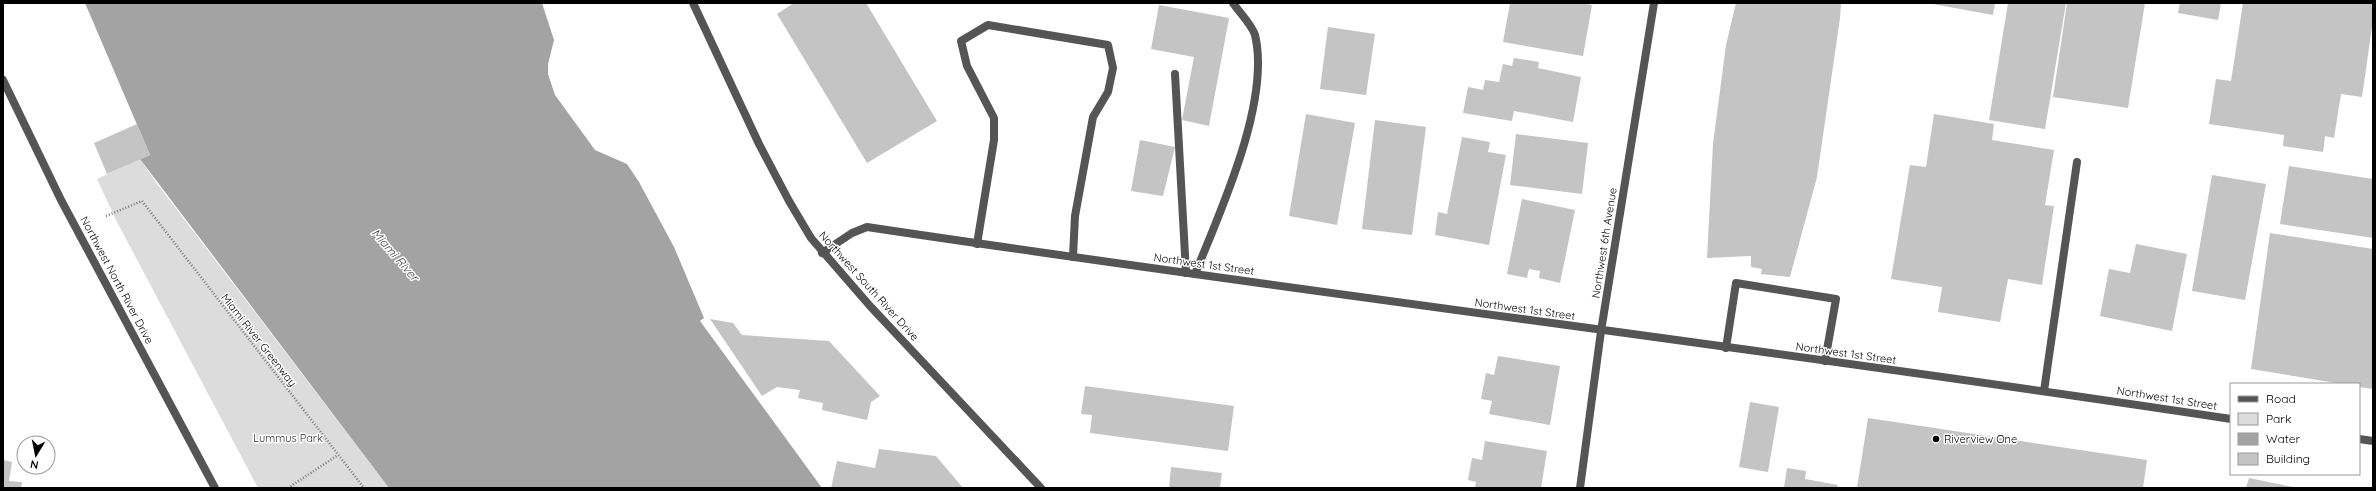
<svg xmlns="http://www.w3.org/2000/svg" width="2376" height="491" font-family="Quicksand,sans-serif">
<style>
.green{fill:#dcdcdc}
.water{fill:#a3a3a3}
.building{fill:#c4c4c4}
.lines{fill:none;stroke-linecap:round;stroke-linejoin:round}
.path{stroke:#777;stroke-width:2.5;stroke-dasharray:1 2;stroke-linecap:butt}
.service{stroke:#555;stroke-width:8}
.minor{stroke:#555;stroke-width:8}
.tertiary{stroke:#555;stroke-width:8}
.poi-dot{fill:#000;stroke:#fff;stroke-width:1.5}
.labels{text-anchor:middle;stroke-width:3;stroke-linejoin:round;paint-order:stroke}
.street-label{font-size:11px;fill:#000;stroke:#fff}
.park-label{font-size:11px;fill:#333;stroke:#fff}
.poi-label{font-size:11px;fill:#000;stroke:#fff;text-anchor:start}
.water-label{font-size:12px;font-style:italic;fill:#444;stroke:#fff}
</style>
<rect width="100%" height="100%" fill="#fff"/>
<!-- green -->
<path class="green" d="M140 159 155 181 389 488H258L116 220 97 179Z"/>
<!-- water -->
<path class="water" d="M85 3H542L554 40 548 64V74L555 95 595 150 627 164 639 182 674 247 704 318 700 321 822 488H389L140 159 150 155Z"/>
<!-- building -->
<path class="building" d="M794 3H866L937 121 867 163 777 14Z
M1510 3H1580L1592 5 1583 56 1503 42Z
M1736 3H1841L1840 18 1817 177 1790 277 1761 274 1762 269 1751 267V256L1707 258 1713 144 1726 45Z
M1927 3H1995L1993 15Z
M2008 3H2066L2045 129 1989 120Z
M2067 3H2145L2128 108 2053 97Z
M2180 3H2221L2218 20 2178 13Z
M2243 3H2373V20L2362 97 2341 94 2334 138 2325 136 2323 152 2283 146 2284 135 2209 124 2216 79 2231 81Z
M1159 5 1229 18 1209 126 1182 120 1194 57 1151 49Z
M1328 27 1375 34 1366 95 1320 89Z
M1514 58 1539 62 1538 68 1581 77 1573 122 1514 111 1512 121 1463 113 1468 87 1483 90 1485 80 1499 82 1503 64 1512 66Z
M1306 114 1355 123 1337 225 1289 216Z
M1934 114 1994 124 1992 140 2054 150 2045 205 2054 206 2042 285 2008 279 2000 322 1938 312 1942 287 1891 279 1910 165 1926 167Z
M1375 120 1426 127 1412 235 1362 229Z
M137 124 150 155 107 174 94 143Z
M1516 134 1588 143 1582 194 1510 185Z
M1462 137 1490 142 1488 152 1506 155 1489 245 1435 235 1438 212 1447 214Z
M1140 140 1175 147 1163 196 1131 191Z
M2289 166 2373 179V238L2280 224Z
M2212 175 2266 184 2245 300 2192 291Z
M1522 199 1575 210 1560 283 1539 278 1540 271 1529 269 1527 278 1507 274Z
M2270 233 2373 249V389L2359 387V384H2342L2251 369Z
M2136 244 2187 254 2172 331 2100 316 2109 269 2130 273Z
M710 319 733 323 742 335 829 341 880 396 871 402 867 420 822 410 823 403 798 398 800 390 777 387 762 396Z
M1498 356 1560 366 1550 425 1489 414 1492 401 1481 399 1486 373 1494 375Z
M1085 386 1234 406 1228 451 1090 433 1092 415 1081 414Z
M1750 402 1779 407 1768 472 1739 467Z
M1868 418 2147 460 2143 488H1857Z
M1485 441 1547 451 1541 488H1475L1476 482 1468 480 1472 458 1482 460Z
M879 449 936 456 963 488H831L837 461 875 468Z
M3 460 12 462 9 481 22 482 21 488H3Z
M1171 467 1222 473 1220 488H1169Z
M1787 468 1806 471 1805 479 1838 485 1837 488H1784Z
M2249 478 2293 487V488H2246Z"/>
<g class="lines">
<!-- path -->
<path class="path" d="M106 216 142 201 364 488
M288 488 338 455"/>
<!-- service -->
<path class="service" d="M1175 74 1186 273
M977 244 994 140V118L967 66 961 41 988 25 1108 45 1113 68 1108 92 1093 117 1075 216 1073 257
M1195 274C1220 212 1271 102 1255 35 1252 25 1239 12 1233 3
M1726 348 1736 283 1836 299 1825 361
M2044 391 2077 162"/>
<!-- minor -->
<path class="minor" d="M822 253 852 233 867 227C1321 295 1777 350 2231 419
M2359 439 2373 441
M1580 488 1601 331 1654 3"/>
<!-- tertiary -->
<path class="tertiary" d="M693 3 759 144 789 201 811 238 870 306 1041 488
M3 80 61 200 215 488"/>
</g>
<!-- markers -->
<circle class="poi-dot" cx="1936" cy="439" r="4"/>
<g class="labels">
<!-- street labels -->
<g class="street-label">
<text transform="translate(1604 243) rotate(-81)" y="4">Northwest 6th Avenue</text>
<text transform="translate(1204 264) rotate(8)" y="4">Northwest 1st Street</text>
<text transform="translate(117 280) rotate(62)" y="4">Northwest North River Drive</text>
<text transform="translate(869 286) rotate(48)" y="4">Northwest South River Drive</text>
<text transform="translate(1525 309) rotate(8)" y="4">Northwest 1st Street</text>
<text transform="translate(259 340) rotate(52)" y="4">Miami River Greenway</text>
<text transform="translate(1846 353) rotate(8)" y="4">Northwest 1st Street</text>
<text transform="translate(2167 398) rotate(9)" y="4">Northwest 1st Street</text>
</g>
<!-- park labels -->
<g class="park-label">
<text x="288" y="442">Lummus Park</text>
</g>
<!-- poi labels -->
<g class="poi-label">
<text x="1944" y="443">Riverview One</text>
</g>
<!-- water labels -->
<g class="water-label">
<text transform="translate(395 255) rotate(49)" y="4">Miami River</text>
</g>
</g>
<!-- border -->
<rect width="2376" height="491" fill="none" stroke="#000000" stroke-width="8"/>
<!-- legend -->
<rect x="2230" y="383" width="130" height="92" fill="#ffffff" stroke="#999999"/>
<rect x="2238" y="396" width="20" height="6" fill="#555555" stroke="#999999"/>
<text x="2266" y="403" font-size="12" fill="#000000">Road</text>
<rect x="2238" y="413" width="20" height="12" fill="#dcdcdc" stroke="#999999"/>
<text x="2266" y="423" font-size="12" fill="#000000">Park</text>
<rect x="2238" y="433" width="20" height="12" fill="#a3a3a3" stroke="#999999"/>
<text x="2266" y="443" font-size="12" fill="#000000">Water</text>
<rect x="2238" y="453" width="20" height="12" fill="#c4c4c4" stroke="#999999"/>
<text x="2266" y="463" font-size="12" fill="#000000">Building</text>
<!-- north arrow -->
<g transform="translate(36 455) rotate(190)"><circle r="19" fill="#ffffff" stroke="#999999"/>
<path d="M0-3L7 15L0 10L-7 15Z" fill="#000000"/>
<text y="-6" font-size="11" font-weight="bold" text-anchor="middle" fill="#000000">N</text>
</g>
</svg>
